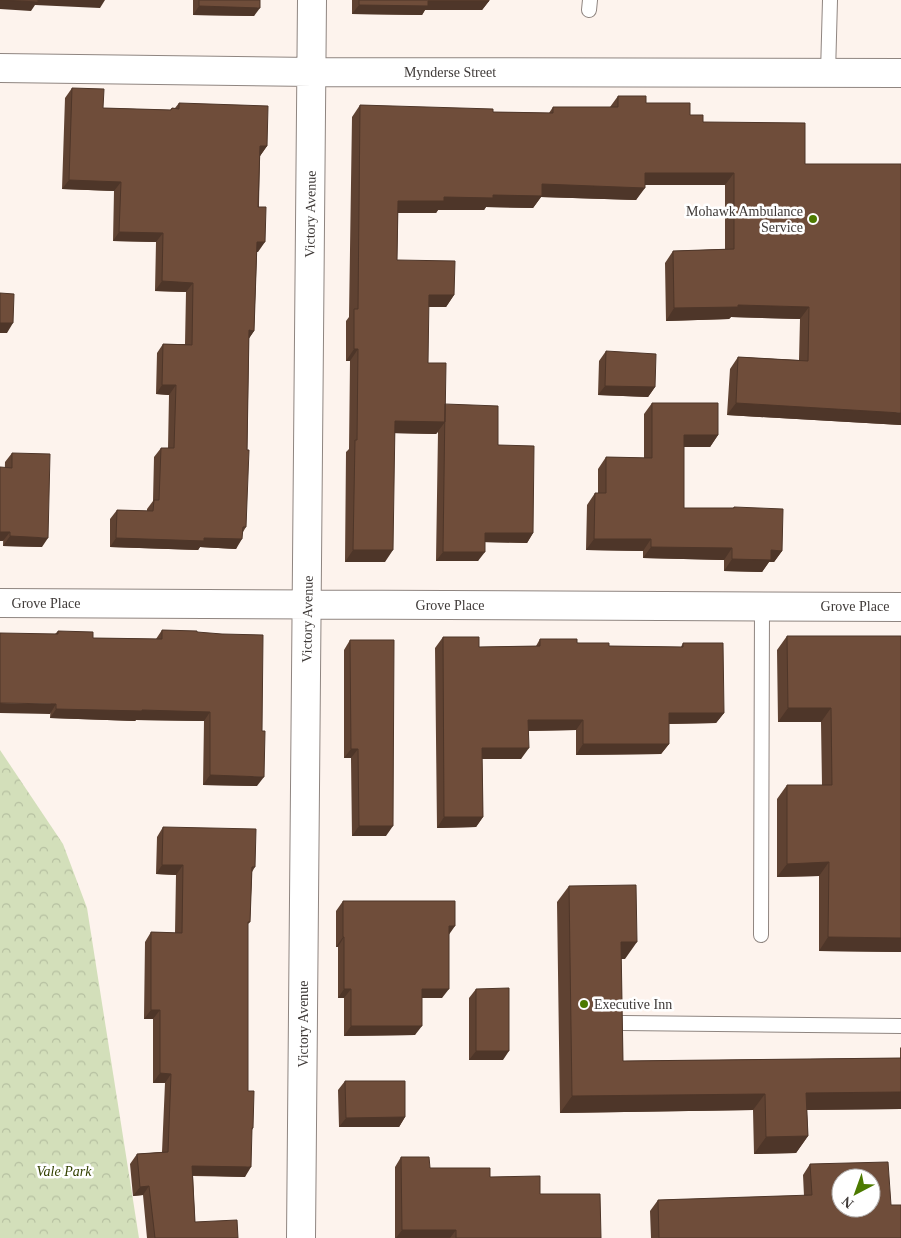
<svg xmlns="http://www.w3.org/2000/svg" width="901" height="1238" font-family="'Times New Roman',serif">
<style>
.park{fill:url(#park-crowns)}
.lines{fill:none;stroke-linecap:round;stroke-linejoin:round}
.lane-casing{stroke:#8f8580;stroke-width:16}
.street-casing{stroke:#8f8580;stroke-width:30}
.lane{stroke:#fff;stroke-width:14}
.street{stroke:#fff;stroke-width:28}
.wall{fill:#5f4232}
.shaded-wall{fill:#4e3629}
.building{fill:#6f4d3a;stroke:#4e3629;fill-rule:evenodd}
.poi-dot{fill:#4c7a00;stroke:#fff;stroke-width:2}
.labels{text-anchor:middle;stroke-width:5;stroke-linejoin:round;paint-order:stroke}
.street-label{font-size:14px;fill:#3f3a38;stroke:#fff}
.poi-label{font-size:14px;fill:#3f3a38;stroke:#fff;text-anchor:end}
.park-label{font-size:14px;font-style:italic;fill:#334100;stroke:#fff}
</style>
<defs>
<pattern id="park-crowns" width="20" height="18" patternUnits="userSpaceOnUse" patternTransform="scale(1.25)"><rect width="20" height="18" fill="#d3dfba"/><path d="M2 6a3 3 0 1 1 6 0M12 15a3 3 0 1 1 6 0" fill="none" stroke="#b6c0a1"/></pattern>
</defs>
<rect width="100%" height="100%" fill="#fdf3ed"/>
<!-- park -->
<path class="park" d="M0 750 63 844 87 908 139 1238H0Z"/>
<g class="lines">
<!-- lane casing -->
<g class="lane-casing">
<path id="lane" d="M589 10 590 0
M828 73 830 0
M761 935 762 606
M623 1023 901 1026"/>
</g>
<!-- street casing -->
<g class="street-casing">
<path id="street" d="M0 68 312 72 901 73
M0 603 901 607
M301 1238 312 0"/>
</g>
<!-- lane -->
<use href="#lane" class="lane"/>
<!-- street -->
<use href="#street" class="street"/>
</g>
<!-- wall -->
<path class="wall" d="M193 0H260L254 16 193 15Z
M352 0H489V1L482 10H425L422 15 352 14Z
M72 88 103 108 170 110 172 108H175L179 103 267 146 260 156 258 252H257L254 331 249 338 246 527 243 532 236 549 200 547 198 550 110 547V519L117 510 147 511V509L153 501 154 457 161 448H168L169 395 156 394 157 353 163 344H185L186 292 155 291 156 242 113 241 114 191 62 189 65 98Z
M618 96 646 103 690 115 703 122 805 164 901 425 727 415 730 369 738 357 799 360 800 319 731 317 729 319 666 321 665 263 673 251 725 249V185H645L636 200 541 197 533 208 486 207 484 210H438L436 213H398L397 260 454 295 446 307H428V363L445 404 498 445 533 533 527 543 485 542 478 561H436L438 432 436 434 395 433 385 562H345L346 452 349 449 350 361H346V321L349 317 352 117 360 105 493 112 549 113 553 107H610Z
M606 351 655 387 648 397 598 395 599 361Z
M652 403 718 435 710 447H684V508H733L734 507 782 551 774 562H769L762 572 724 571V560L643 558V551L586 550 587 505 595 493H598V469L606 457 644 458V414Z
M12 453 42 547 3 546 5 462Z
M162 630 197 632 257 786 203 785 204 721 136 720 135 721 50 718 55 634 58 631 93 638 156 639Z
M787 636H901V952L819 951V876L777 877V799L787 785H822L821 722H778L777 650Z
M443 637 479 647 536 646 540 639 609 646 681 647 683 643 724 713 716 723 669 724V744L661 754 576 755V730L528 731 521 759H482L483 817 476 827 437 828 435 648Z
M350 640 386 836H352L351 758H344V650Z
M163 827 255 867 252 872 250 922 248 924V1091L253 1128 252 1130 245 1177 193 1176 195 1222 238 1238H147L143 1195 133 1196 130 1164 137 1154 162 1152 165 1083H153V1019H144L145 942 151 932 175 933 176 875 156 874 157 837Z
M569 886 625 959H621L623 1061 900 1058V1048L901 1047V1109L807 1110 808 1136 796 1153 754 1154 753 1110 560 1113 557 902Z
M343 901 449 934 442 998H422L415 1035 344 1036V998H338V947H336V911Z
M476 989 503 1060H469V998Z
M345 1081 405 1117 399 1127H339L338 1090Z
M401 1157 430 1168 490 1177 540 1194 601 1238H395V1167Z
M810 1164 891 1205 901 1238H651L650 1211 658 1200 804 1196 803 1175Z"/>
<!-- shaded-wall -->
<path class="shaded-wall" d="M0 0H105L100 8 35 5 31 11 0 9Z
M428 1H489L482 10H425L422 15 352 14 359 5Z
M199 6 260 8 254 16 193 15Z
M260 146H267L260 156 253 155Z
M645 173H734L725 185H636Z
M69 180 121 182 114 191 62 189Z
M542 184 645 188 636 200 541 197 533 208 486 207 484 210H438L436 213H389L398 201 444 197Z
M119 232 163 233 156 242 113 241Z
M257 242H265L258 252 251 251Z
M162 281 193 283 186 292 155 291Z
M429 295H454L446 307H420Z
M738 305 809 307 800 319 731 317 729 319 666 321 674 308Z
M0 323H13L7 333H0Z
M249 330 254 331 248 340Z
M354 349H358L350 361H346Z
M162 385H176L169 395 156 394Z
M605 386 655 387 648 397 598 395Z
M736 403 901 413V425L727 415Z
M395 421 445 422 436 434 386 433Z
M684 435H718L710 447H676Z
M0 532H10L3 541H0Z
M485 533H533L527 543 479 542Z
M10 536 48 538 42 547 3 546Z
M116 538H204L242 539 236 549 200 547 198 550 110 547Z
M594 539H651L643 551 586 550Z
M651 547 732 548 724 560 643 558Z
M353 550H393L385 562H345Z
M771 550 782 551 774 562H769L762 572 724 571 732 559Z
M443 552H485L478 561H436Z
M0 703 56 704 50 714 0 713Z
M788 708H831L821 722H778Z
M56 709 142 710 210 712 204 721 136 720 135 721 50 718Z
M669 713H724L716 723 661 724Z
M528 720H583L576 730 521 731Z
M583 744H669L661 754 576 755Z
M482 748H529L521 759H475Z
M351 749H358L351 758H344Z
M210 775 264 777 257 786 203 785Z
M444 817H483L476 827 437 828Z
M359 826H393L386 836H352Z
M829 862 819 876 777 877 787 864Z
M162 865H183L176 875 156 874Z
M449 926H455L448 936Z
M343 937H344L338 947H336Z
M828 937 901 938V952L819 951Z
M621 942H637L625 959H609Z
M344 989H351L344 998H338Z
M422 989H449L442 998H415Z
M151 1010H160L153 1019H144Z
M351 1026H422L415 1035 344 1036Z
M476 1051H509L503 1060H469Z
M160 1073 171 1074 165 1083H153Z
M901 1092V1109L794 1110 806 1093Z
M765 1094 753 1110 560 1113 572 1096Z
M405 1117 399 1127H339L346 1118Z
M808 1136 796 1153 754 1154 766 1137Z
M192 1166 251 1167 245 1177 185 1175Z
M149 1186 143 1195 133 1196 140 1187Z
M402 1230H456L450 1238H396Z"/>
<!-- building -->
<path class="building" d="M0 0H38V2Z
M199 0H260V8L199 6Z
M359 0H489V1H428V6L359 5Z
M72 88 104 89 103 108 171 110 172 108 179 109V103L268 106 267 146H260L258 207H266L265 242H257L254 331 249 330 247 450H249L246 527H243L242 539 204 538V541L116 538 117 510 153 511 154 500H159L161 448H174L176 385H162L163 344 192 345 193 283 162 281 163 233 119 232 121 182 69 180Z
M618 96H646V103H690V115H703V122L805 123V164H901V413L736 403 738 357 808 361 809 307 738 305V307L674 308 673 251 734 249V173H645V188L542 184V196L493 195V198L444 197V201H398L397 260 455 261 454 295H429L428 363H446L445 422 395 421 393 550H353L355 440H357L358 349H354V309H358L360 105 493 109V112L553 113V107H618Z
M0 293 14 294 13 323H0Z
M606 351 656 354 655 387 605 386Z
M652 403H718V435H684V508H734V507L783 509 782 551 771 550V560L732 559V548L651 547V539H594L595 493H606V457L652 458Z
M445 404 498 406V445L534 446 533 533H485V552H443Z
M12 453 50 454 48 538 10 536V532H0V467L12 468Z
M162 630 197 631V632L222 634 263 635 262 731H265L264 777 210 775V712L142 710V711L56 709V704L0 703V633L58 634V631L93 632V638L162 639Z
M787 636H901V938L828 937 829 862 787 864V785H832L831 708H788Z
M443 637H479V647L540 646V639H577V643H609V646L683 647V643H723L724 713H669V744H583V720H528L529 748H482L483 817H444Z
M350 640H394L393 826H359L358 749H351Z
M163 827 256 829 255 867H252L250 922H248V1091H254L253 1128H252L251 1167 192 1166 195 1222 237 1220 238 1238H155L149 1186 140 1187 137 1154 168 1152 171 1074 160 1073V1010H151V932L182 933 183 865H162Z
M636 885 637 942H621L623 1061 901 1058V1092L806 1093 808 1136 766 1137 765 1094 572 1096 569 886Z
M343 901H455V926H449V989H422V1026H351V989H344V937H343Z
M509 988V1051H476V989Z
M345 1081H405V1117L346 1118Z
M401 1157H429L430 1168H490V1177L540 1176V1194H600L601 1238H456V1230H402Z
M888 1162 891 1205H901V1238H659L658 1200 812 1195 810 1164ZM841 1178H871V1208H841Z"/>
<!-- markers -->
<g class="poi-dot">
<circle cx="813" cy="219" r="5"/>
<circle cx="584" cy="1004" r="5"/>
</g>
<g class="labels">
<!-- street labels -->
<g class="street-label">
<text x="450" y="77">Mynderse Street</text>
<text transform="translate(310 214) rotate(-89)" y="5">Victory Avenue</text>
<text x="46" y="608">Grove Place</text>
<text x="450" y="610">Grove Place</text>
<text x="855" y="611">Grove Place</text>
<text transform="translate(307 619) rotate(-89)" y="5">Victory Avenue</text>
<text transform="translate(303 1024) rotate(-90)" y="5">Victory Avenue</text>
</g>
<!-- poi labels -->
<g class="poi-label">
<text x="803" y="216">Mohawk Ambulance<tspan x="803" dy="16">Service</tspan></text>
<text x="594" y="1009" text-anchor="start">Executive Inn</text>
</g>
<!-- park labels -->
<g class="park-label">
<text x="64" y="1176">Vale Park</text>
</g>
</g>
<!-- north arrow -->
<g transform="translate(856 1193) rotate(221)"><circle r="24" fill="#ffffff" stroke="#b2b0af"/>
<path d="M0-4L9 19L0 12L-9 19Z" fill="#4c7a00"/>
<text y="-8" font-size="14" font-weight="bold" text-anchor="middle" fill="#3f3a38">N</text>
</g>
</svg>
